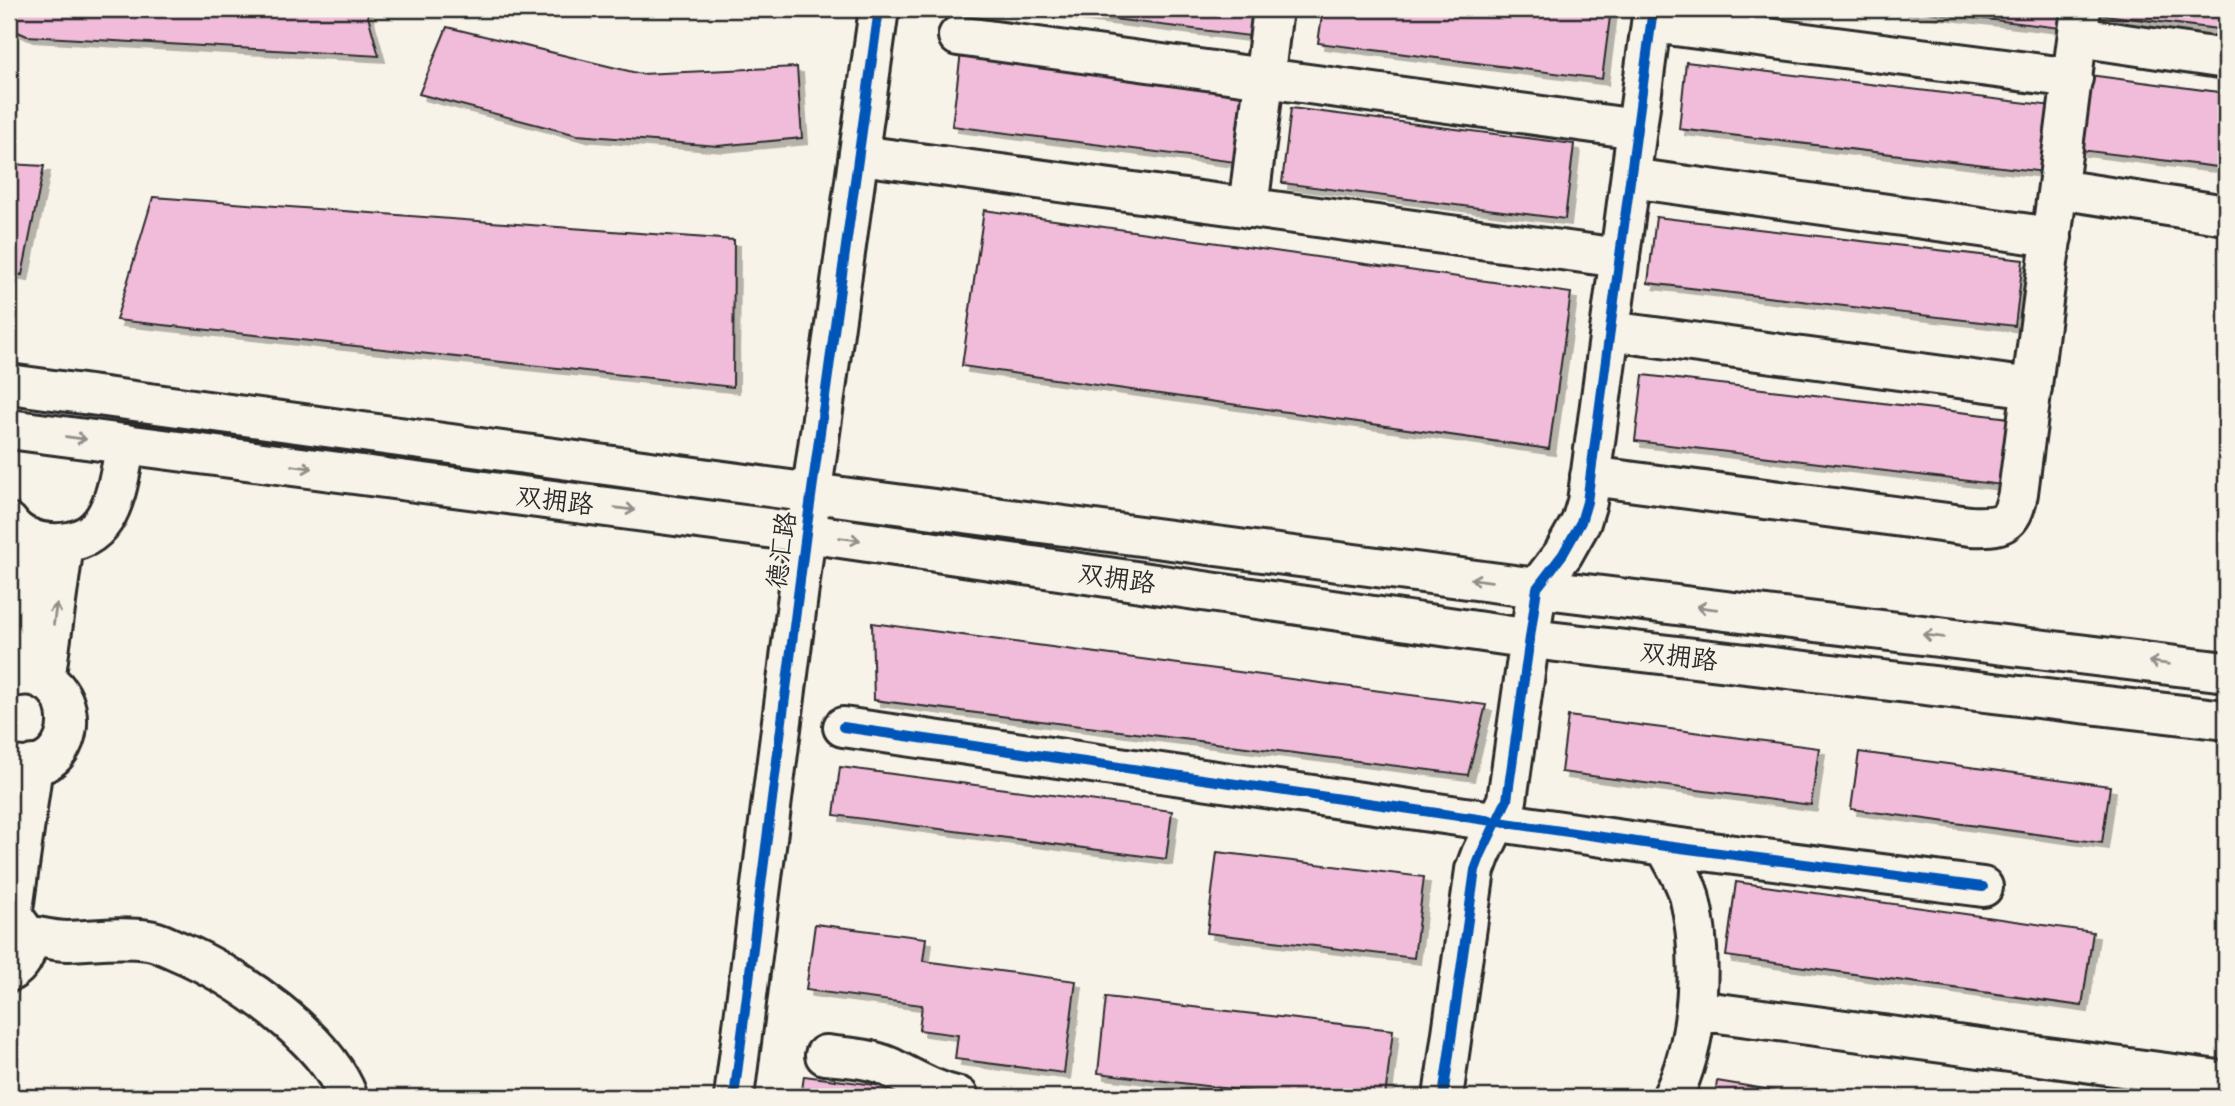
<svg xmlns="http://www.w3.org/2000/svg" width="2235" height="1106" font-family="Mynerve,'LXGW WenKai TC',sans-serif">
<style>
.building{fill:#f0bcd9;stroke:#2b2b2b;stroke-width:2;filter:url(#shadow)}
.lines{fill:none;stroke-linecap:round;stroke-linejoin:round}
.minor-casing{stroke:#2b2b2b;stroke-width:44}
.tertiary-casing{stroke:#2b2b2b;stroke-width:44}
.secondary-casing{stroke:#2b2b2b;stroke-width:44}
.minor{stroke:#f7f3e8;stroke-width:38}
.tertiary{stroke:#f7f3e8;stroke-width:38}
.secondary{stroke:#f7f3e8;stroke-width:38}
.cycleway-casing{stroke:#f7f3e8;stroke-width:15}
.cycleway{stroke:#0057b8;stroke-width:10}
.oneway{stroke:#918f8a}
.labels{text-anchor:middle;stroke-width:5;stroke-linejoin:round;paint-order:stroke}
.street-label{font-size:26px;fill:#2b2b2b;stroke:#f7f3e8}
</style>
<defs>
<filter id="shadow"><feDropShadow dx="6" dy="6" stdDeviation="0" flood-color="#0004"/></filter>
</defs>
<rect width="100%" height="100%" fill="#f7f3e8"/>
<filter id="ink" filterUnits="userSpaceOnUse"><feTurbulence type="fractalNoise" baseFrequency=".0143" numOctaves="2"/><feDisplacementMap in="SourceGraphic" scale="14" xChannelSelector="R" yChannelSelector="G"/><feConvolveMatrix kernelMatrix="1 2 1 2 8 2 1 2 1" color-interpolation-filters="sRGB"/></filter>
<g filter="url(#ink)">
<!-- building -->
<path class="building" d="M9 9H366L379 56 27 36 9 28Z
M1033 9H1253L1249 36Z
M1323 9H1611L1602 79 1318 43Z
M1901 9H2062L2060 28Z
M2096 9H2226V30L2096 14Z
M447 27 641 74 797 67 802 138 718 146 577 135 419 94Z
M961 52 1244 87 1235 162 952 126Z
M1686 62 2053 106 2045 172 1679 129Z
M2089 75 2226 93V168L2080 150Z
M1291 108 1574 144 1565 219 1282 183Z
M9 164 44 166 22 275 9 273Z
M153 197 734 240 733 387 116 320Z
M984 210 1571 293 1549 449 962 366Z
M1656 217 2023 260 2015 326 1648 283Z
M1643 375 2010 418 2002 485 1635 441Z
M872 623 1486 705 1468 775 874 700Z
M1568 716 1819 748 1811 805 1561 772Z
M1859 752 2110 786 2102 843 1851 809Z
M840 767 1172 811 1166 859 834 815Z
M1217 852 1424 877 1414 958 1207 933Z
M1736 882 2093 932 2082 1006 1726 956Z
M815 924 926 938 923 961 1076 981 1064 1073 955 1059 958 1035 919 1030 922 1005 806 990Z
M1106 997 1393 1030 1385 1097H1297L1098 1073Z
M804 1076 915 1090 914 1097H801Z
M1717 1081 1813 1097H1715Z"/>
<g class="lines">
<!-- minor casing -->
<g class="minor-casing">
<path id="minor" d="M1652 23 2073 78
M958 36 1637 129
M2078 37 2226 59
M860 155 1620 258
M1631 178 2052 237
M2058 189 2226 215
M1248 208 1273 9
M1610 331 2032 388
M1590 476 1970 526C2001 527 2012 526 2018 493L2081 9
M9 523C18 536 35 542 51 543 113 546 116 491 126 444
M13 677 29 538
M9 678C85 656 88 784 9 765
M45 681 64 544
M843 727 1665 846 1983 887
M1665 846C1673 861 1684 878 1689 895 1704 955 1700 1041 1672 1097
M12 917 33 765
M26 935C39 937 54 941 68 941 94 940 122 936 148 940 158 941 168 947 178 951 236 975 325 1037 348 1097
M9 972C32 959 31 932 11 916
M1696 1010 2226 1081
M825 1055C845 1057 870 1058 889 1067 913 1079 933 1091 959 1097
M1443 1097 1475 870 1481 854 1507 800 1537 588 1563 554 1581 522 1587 502 1653 9"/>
</g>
<!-- tertiary casing -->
<g class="tertiary-casing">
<path id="tertiary" d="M734 1097 806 533 879 9"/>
</g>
<!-- secondary casing -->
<g class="secondary-casing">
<path id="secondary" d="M9 384 812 493 1537 588 2226 672
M9 429 806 533 1531 639 2226 720"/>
</g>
<!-- minor -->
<use href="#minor" class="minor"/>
<!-- tertiary -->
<use href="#tertiary" class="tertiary"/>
<!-- secondary -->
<use href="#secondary" class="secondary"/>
<!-- cycleway casing -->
<g class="cycleway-casing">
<path id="cycleway" d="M843 727 1665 846 1983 887
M734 1097 806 533 879 9
M1443 1097 1475 870 1481 854 1507 800 1537 588 1563 554 1581 522 1587 502 1653 9"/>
</g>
<!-- cycleway -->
<use href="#cycleway" class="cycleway"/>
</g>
<!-- one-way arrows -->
<defs><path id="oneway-shaft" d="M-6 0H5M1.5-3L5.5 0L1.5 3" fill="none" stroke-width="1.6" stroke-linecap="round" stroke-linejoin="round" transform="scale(1.75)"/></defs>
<g class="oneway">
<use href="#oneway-shaft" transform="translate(76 438) rotate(7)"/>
<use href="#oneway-shaft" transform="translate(302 467) rotate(7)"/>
<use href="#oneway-shaft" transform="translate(625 509) rotate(7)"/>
<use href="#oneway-shaft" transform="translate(850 539) rotate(8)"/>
<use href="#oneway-shaft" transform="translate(1481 580) rotate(-173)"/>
<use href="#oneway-shaft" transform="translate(1707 608) rotate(-173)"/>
<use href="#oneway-shaft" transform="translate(55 614) rotate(-82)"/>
<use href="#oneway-shaft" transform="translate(1933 636) rotate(-173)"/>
<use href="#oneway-shaft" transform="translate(2159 663) rotate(-173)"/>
</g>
</g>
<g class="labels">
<!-- street labels -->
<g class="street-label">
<text transform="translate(555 500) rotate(7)" y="9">双拥路</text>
<text transform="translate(781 550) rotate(-82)" y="9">德汇路</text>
<text transform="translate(1117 578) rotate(8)" y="9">双拥路</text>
<text transform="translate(1679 656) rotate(7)" y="9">双拥路</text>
</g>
</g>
<!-- margin -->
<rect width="2235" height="1106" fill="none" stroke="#f7f3e8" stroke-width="35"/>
<rect x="18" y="18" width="2200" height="1071" fill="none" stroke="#2b2b2b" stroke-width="2.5" filter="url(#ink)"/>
</svg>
